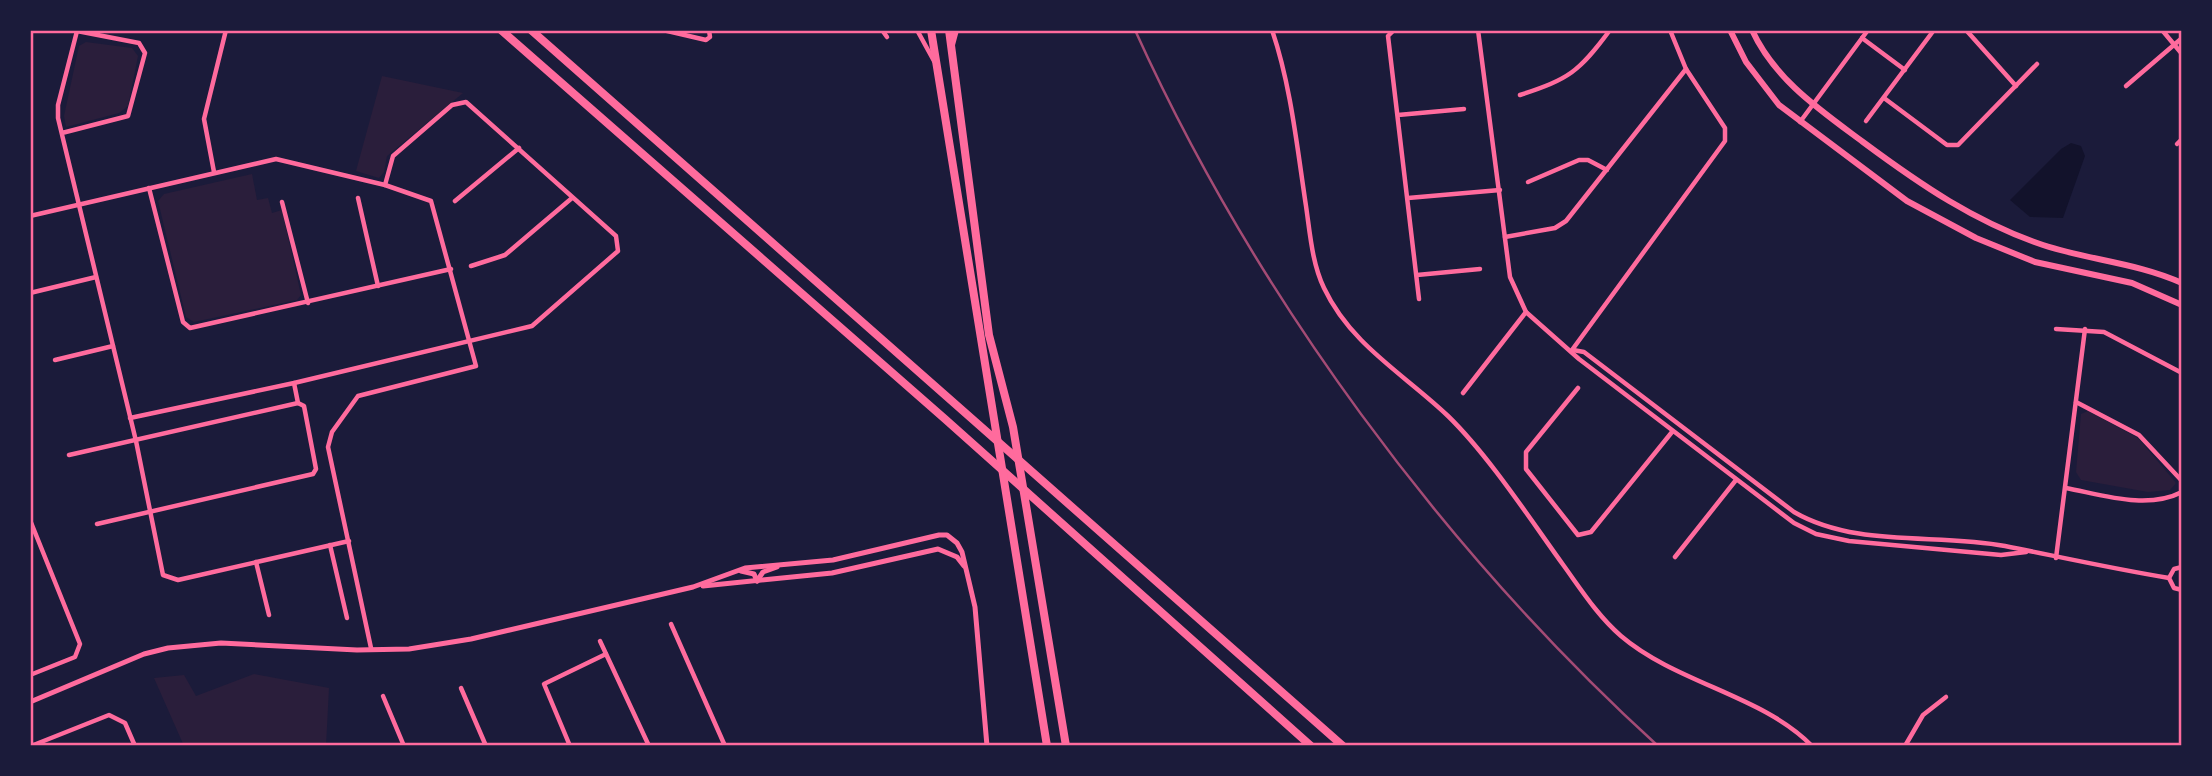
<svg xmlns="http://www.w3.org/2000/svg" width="2212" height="776" viewBox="0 0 2212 776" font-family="'Titillium Web',sans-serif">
	<rect width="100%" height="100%" fill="#1b1b3a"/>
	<g fill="#2a1e3b">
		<path d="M86,42L132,48L138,56L128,106L119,113L66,127L64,116L79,46Z"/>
		<path d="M382,76L463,93L387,156L384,172L379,178L356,171Z"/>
		<path d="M252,174L257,200L268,198L272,213L282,210L301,295L297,300L194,322L186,317L158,201L164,194Z"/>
		<path d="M2088,411L2138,438L2176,483L2170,490L2148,492L2081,480L2076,472L2081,414Z"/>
		<path d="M254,674L329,688L326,746H184L154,678L184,675L196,696Z"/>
	</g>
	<path fill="#12122b" d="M2071,143L2081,146L2085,156L2063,218L2030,217L2010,200L2061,149Z"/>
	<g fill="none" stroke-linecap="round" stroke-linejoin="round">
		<g stroke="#ff6b9d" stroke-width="4.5">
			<path d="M663,30L706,40L710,37L709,30"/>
			<path d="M882,30L887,37"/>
			<path d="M917,30L934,61"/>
			<path d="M1272,30C1291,86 1297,147 1306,206C1310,233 1312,263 1324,288C1351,345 1404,374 1448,416C1489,456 1530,519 1564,566C1582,591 1598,616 1621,636C1676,683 1764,696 1812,746"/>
			<path d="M1394,30L1388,36L1419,299"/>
			<path d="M1478,30L1510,277L1526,312L1579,359L1794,523L1816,534L1849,541L2001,555L2026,552"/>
			<path d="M1966,30L2016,86"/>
			<path d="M2162,30L2182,54"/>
			<path d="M1862,38L1905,70"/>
			<path d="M2126,86L2182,38"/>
			<path d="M1520,95C1569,79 1579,72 1610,30"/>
			<path d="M1884,98L1947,145H1958L2037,64"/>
			<path d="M1398,115L1464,109"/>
			<path d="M1866,121L1934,30"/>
			<path d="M1800,122L1868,30"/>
			<path d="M62,133L128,116L145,53L139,43L77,31L58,105V118L136,441L163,575L178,580L349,541"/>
			<path d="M2177,144L2182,139"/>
			<path d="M214,172L204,119L226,30"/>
			<path d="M1528,182L1579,160H1588L1607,170"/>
			<path d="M149,188L183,322L190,328L451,269"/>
			<path d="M358,198L378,286"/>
			<path d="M1408,198L1500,190"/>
			<path d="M455,201L519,148"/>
			<path d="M282,202L308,303"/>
			<path d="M30,216L276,159L385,185L431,201L476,366L358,396L332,432L328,447L371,648"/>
			<path d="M1505,237L1555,228L1566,221L1686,69"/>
			<path d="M471,266L505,255L572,198"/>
			<path d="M1417,275L1480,269"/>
			<path d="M30,293L96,277"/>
			<path d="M2056,329L2104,332L2182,373"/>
			<path d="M1572,350L1725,141V128L1686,69L1670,30"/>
			<path d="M1573,350L1584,352L1794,512C1856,548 1937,533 2005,546C2060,557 2114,569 2169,578"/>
			<path d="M55,360L113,346"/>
			<path d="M1578,388L1526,452V469L1578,535L1591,532L1672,432"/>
			<path d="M1463,393L1526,312"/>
			<path d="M2076,402L2139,435L2182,481"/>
			<path d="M130,418L294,383L532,326L618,251L616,236L466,102L452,105L393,156L385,185"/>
			<path d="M69,455L298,403L294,383"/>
			<path d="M2066,488C2103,495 2147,510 2182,492"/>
			<path d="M30,520L80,644L75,657L30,675"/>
			<path d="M97,524L313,474L316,469L304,406L298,403"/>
			<path d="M330,545L347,618"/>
			<path d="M1675,557L1736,480"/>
			<path d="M2056,558L2085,329"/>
			<path d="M256,562L269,615"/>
			<path d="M2182,567L2174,569L2169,578L2174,588L2182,590"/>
			<path d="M671,624L725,746"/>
			<path d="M600,641L649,746"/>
			<path d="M461,688L486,746"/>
			<path d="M383,696L404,746"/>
			<path d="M31,746L109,715L125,723L135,746"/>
			<path d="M570,746L544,684L606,654"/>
			<path d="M1905,746L1923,715L1946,697"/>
		</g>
		<g stroke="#ff6b9d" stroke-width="5">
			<path d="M741,571L754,574L757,581"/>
			<path d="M757,581L763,572L777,567"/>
			<path d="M703,586L832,573L938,549L957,557L964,566"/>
			<path d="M30,702L144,654L168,648L221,643L357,650L409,649L471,639L693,587L745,568L833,560L939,535H947L957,543L962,552L975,607L987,746"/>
		</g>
		<g stroke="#ff6b9d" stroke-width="6">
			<path d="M1730,30L1746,62L1779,105L1907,201L1976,238L2035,262L2132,283L2182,305"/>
			<path d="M1752,30C1775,80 1820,110 1863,142C1921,185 1975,222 2043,245C2089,260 2138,263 2182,283"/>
			<path d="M952,45L956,30"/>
		</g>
		<g stroke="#ff6b9d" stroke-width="8">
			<path d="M501,30L945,419L1311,746"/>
			<path d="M531,30L1343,746"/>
			<path d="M931,30L1047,746"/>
			<path d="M949,30L989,335L1013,427L1066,746"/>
		</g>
		<path stroke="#a44b75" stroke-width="2.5" d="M1135,30C1255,295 1443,550 1658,746"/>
	</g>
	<rect width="2212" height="776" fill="none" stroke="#1b1b3a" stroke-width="63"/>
	<rect x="32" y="32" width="2148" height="712" fill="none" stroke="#ff6b9d" stroke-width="2.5"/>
</svg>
